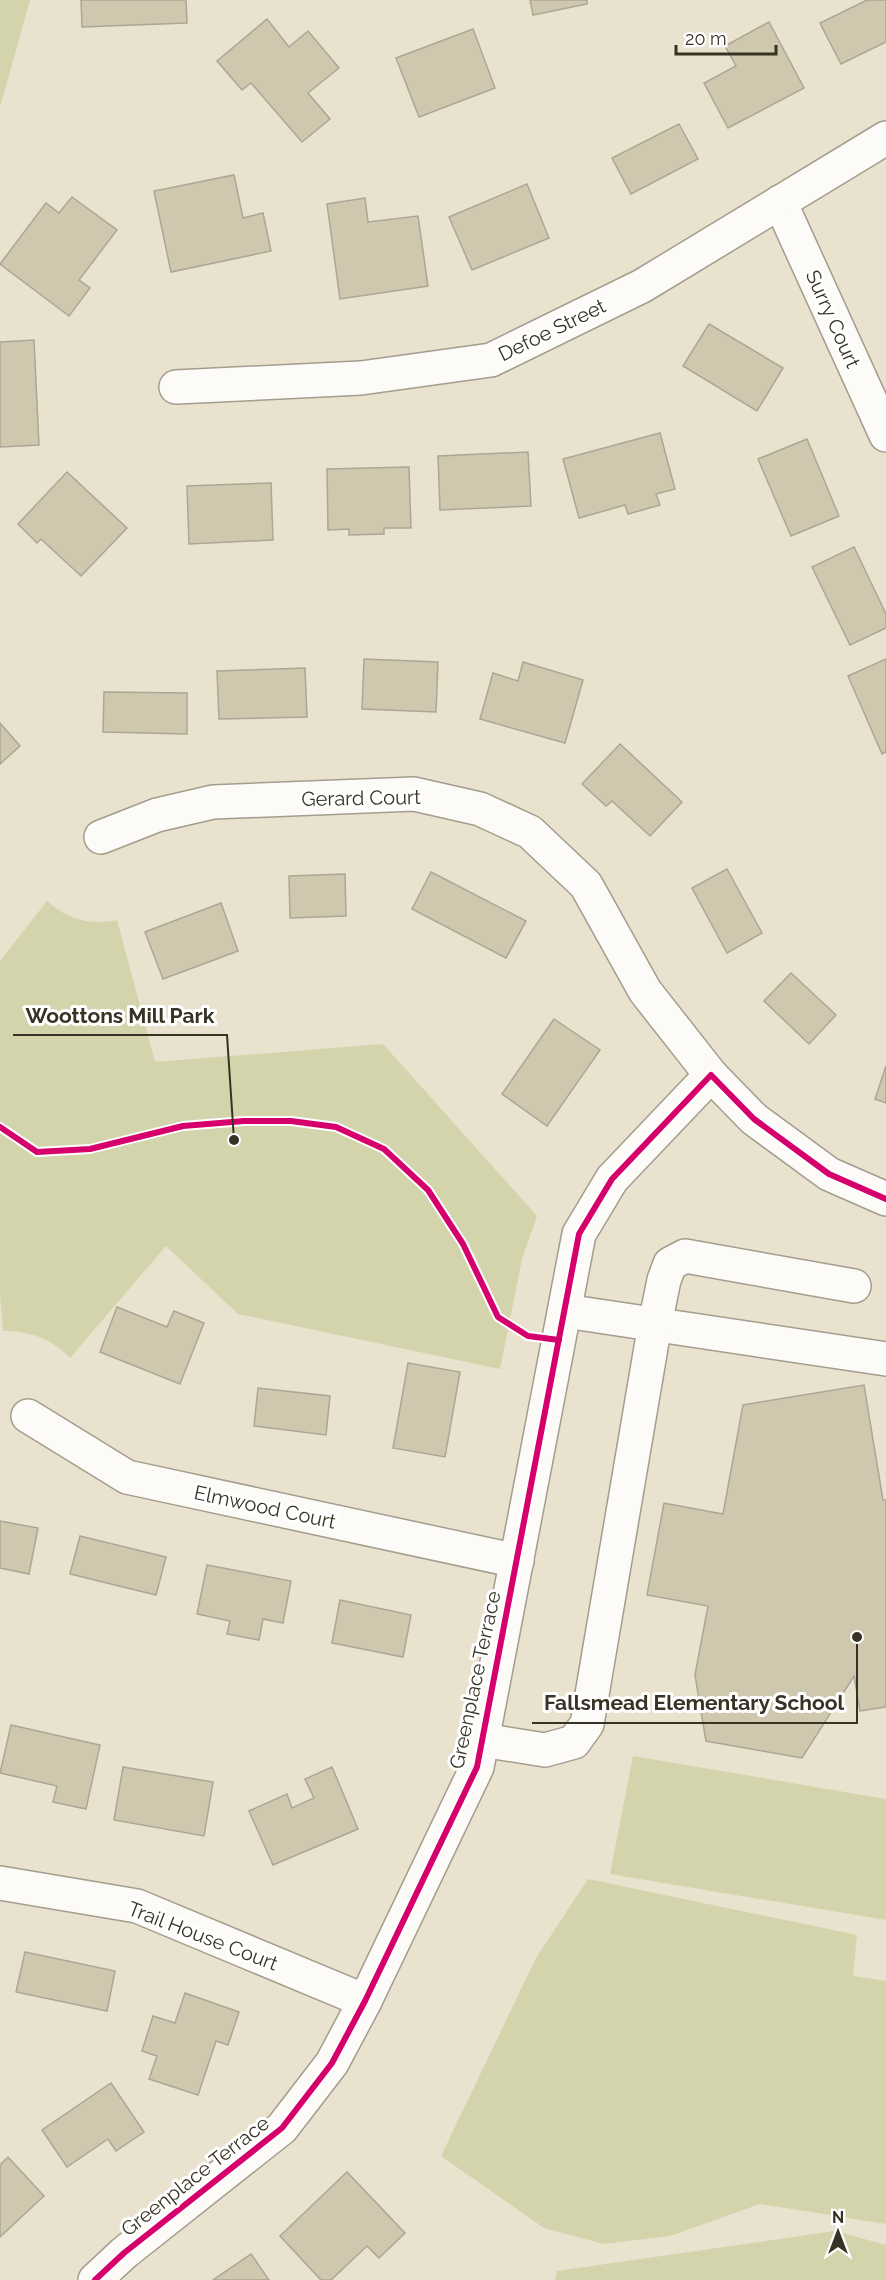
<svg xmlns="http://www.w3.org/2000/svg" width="886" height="2280" viewBox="0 0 886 2280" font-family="Raleway,sans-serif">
	<rect width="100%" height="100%" fill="#e9e2ce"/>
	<g fill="#d3d3ac">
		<path d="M0,0H30L0,107Z"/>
		<path d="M47,901C66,919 91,926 117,920L155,1062L383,1044L537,1216L522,1259L500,1369L238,1314L166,1246L70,1358C51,1338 29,1331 3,1331L0,1295V961Z"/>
		<path d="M633,1756L886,1799V1920L610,1874Z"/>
		<path d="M588,1879L857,1935L853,1976L886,1981V2224L760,2204L670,2236L604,2244L544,2228L441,2156L536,1958Z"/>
		<path d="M835,2231L886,2245V2280H555L557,2271Z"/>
	</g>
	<g fill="#d0c7af" stroke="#aba696" stroke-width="1.5">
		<path d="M81,0H186L187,23L82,27Z"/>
		<path d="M530,0H587V4L533,15Z"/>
		<path d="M867,0H886V42L841,64L820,23Z"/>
		<path d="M267,19L289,47L308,31L339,68L308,93L330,119L302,142L251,83L242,90L217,61Z"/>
		<path d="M769,22L804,88L728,128L704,83L736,66L725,46Z"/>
		<path d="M473,29L495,88L419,117L396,58Z"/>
		<path d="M679,124L698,159L631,194L612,158Z"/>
		<path d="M234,175L243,218L263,213L271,251L171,272L154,191Z"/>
		<path d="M527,184L549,238L472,270L449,217Z"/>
		<path d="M72,197L117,230L79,280L90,288L69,316L0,264L46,203L59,213Z"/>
		<path d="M365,198L368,222L418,216L428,286L340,299L327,204Z"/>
		<path d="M709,324L783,368L757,411L683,366Z"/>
		<path d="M34,340L39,445L0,447V342Z"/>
		<path d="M660,433L675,489L656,494L660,505L628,514L625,505L579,518L563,459Z"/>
		<path d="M807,439L839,516L791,536L758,459Z"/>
		<path d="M528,452L531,506L440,510L438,456Z"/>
		<path d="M409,467L411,528H384V534L349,535V529L328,530L327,469Z"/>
		<path d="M67,472L127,528L81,576L41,539L37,543L18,524Z"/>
		<path d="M271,483L273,540L189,544L187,486Z"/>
		<path d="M854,547L886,614V628L850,645L812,567Z"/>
		<path d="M364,659L438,662L436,712L362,709Z"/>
		<path d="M886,659V752L882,754L848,676Z"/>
		<path d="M523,662L583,680L565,743L480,719L493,673L518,681Z"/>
		<path d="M305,668L307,717L219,719L217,671Z"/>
		<path d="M104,692L187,693V734L103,732Z"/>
		<path d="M0,723L20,746L0,764Z"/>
		<path d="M620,744L682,802L650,836L612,801L606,806L582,784Z"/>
		<path d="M727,869L762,933L727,953L692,888Z"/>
		<path d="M431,872L526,921L506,958L412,909Z"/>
		<path d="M345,874L346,916L290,918L289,876Z"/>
		<path d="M221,903L238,951L163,979L145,932Z"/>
		<path d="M791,973L836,1015L809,1044L764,1001Z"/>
		<path d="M554,1019L600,1050L547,1126L502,1094Z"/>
		<path d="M886,1066V1103L875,1099Z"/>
		<path d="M117,1307L167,1327L174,1311L204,1323L180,1384L100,1352Z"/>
		<path d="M408,1363L460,1372L445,1457L393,1448Z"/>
		<path d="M864,1385L883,1500H886V1707L860,1711L854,1676L802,1758L706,1741L695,1675L708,1606L647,1595L664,1503L723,1514L743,1405Z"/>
		<path d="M258,1388L330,1396L326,1435L254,1426Z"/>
		<path d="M0,1521L38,1528L29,1574L0,1568Z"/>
		<path d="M80,1536L166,1557L156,1595L70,1574Z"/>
		<path d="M207,1565L291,1581L283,1623L263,1619L259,1640L227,1634L230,1621L197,1614Z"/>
		<path d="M340,1600L411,1615L403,1657L332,1643Z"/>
		<path d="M11,1725L100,1745L86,1809L53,1802L57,1786L0,1773Z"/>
		<path d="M123,1767L213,1782L204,1836L114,1820Z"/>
		<path d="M332,1767L358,1829L273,1865L249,1811L287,1794L292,1808L314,1798L305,1779Z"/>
		<path d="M25,1952L115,1971L107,2011L16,1992Z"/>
		<path d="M185,1993L239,2012L228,2045L216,2041L198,2095L149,2079L157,2056L142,2051L153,2016L175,2023Z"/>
		<path d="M111,2083L144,2132L116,2151L108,2139L67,2167L42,2130Z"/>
		<path d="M8,2157L44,2196L0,2237V2165Z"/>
		<path d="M347,2172L405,2233L379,2258L367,2246L331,2280H321L280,2236Z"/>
		<path d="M251,2254L269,2280H213Z"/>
	</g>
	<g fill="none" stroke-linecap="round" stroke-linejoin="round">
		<defs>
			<g id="minor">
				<path d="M780,202L886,435"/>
				<path d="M176,387L361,378L491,360L642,286L886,138"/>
				<path d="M101,837L157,815L213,802L414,794L480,809L530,832L586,885L645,991L711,1075L754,1119L829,1174L886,1199"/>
				<path d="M565,1311L886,1359"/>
				<path d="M28,1416L127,1477L517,1561"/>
				<path d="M482,1740L545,1750L574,1742L587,1724L655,1324L664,1280L670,1264L685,1256L854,1286"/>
				<path d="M0,1883L137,1906L365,2001"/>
				<path d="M95,2280L124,2253L282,2128L332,2063L365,2001L477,1767L579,1234L612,1179L711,1075"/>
			</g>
		</defs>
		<use href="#minor" stroke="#a39d8e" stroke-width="36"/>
		<path stroke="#dfdcd6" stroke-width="4" stroke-dasharray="6 3" stroke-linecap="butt" d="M0,1127L37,1152L90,1149L183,1126L244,1121H291L336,1127L384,1149L428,1190L463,1244L498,1317L526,1335"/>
		<use href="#minor" stroke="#fcfbf8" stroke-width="33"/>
		<defs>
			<g id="cycleway">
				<path d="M0,1127L37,1152L90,1149L183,1126L244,1121H291L336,1127L384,1149L428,1190L463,1244L498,1317L528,1336L559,1340"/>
				<path d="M95,2280L124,2253L282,2128L332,2063L365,2001L477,1767L579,1234L612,1179L711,1075L754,1119L829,1174L886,1199"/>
			</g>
		</defs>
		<use href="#cycleway" stroke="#fff" stroke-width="10"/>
		<use href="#cycleway" stroke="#d6006c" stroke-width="6"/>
	</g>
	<g text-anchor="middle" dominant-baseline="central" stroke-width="6" stroke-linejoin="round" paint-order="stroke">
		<g font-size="20" fill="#373223" stroke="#fff">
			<text transform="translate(833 319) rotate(66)">Surry Court</text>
			<text transform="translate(552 330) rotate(-26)">Defoe Street</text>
			<text transform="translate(361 798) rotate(-1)">Gerard Court</text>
			<text transform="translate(265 1507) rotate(12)">Elmwood Court</text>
			<text transform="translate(475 1680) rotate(-78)">Greenplace Terrace</text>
			<text transform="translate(203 1936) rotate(21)">Trail House Court</text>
			<text transform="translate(195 2176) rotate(-38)">Greenplace Terrace</text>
		</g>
	</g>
	<path fill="none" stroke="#373223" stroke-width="2" d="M234 1140L227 1035H13M857 1637L857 1723H532"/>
	<g fill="#373223" stroke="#fff" stroke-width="2">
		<circle cx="234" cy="1140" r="6"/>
		<circle cx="857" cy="1637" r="6"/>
	</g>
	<g font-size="21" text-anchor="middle" font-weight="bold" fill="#373223" stroke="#fff" stroke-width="6" stroke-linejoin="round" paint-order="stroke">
		<text x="120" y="1023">Woottons Mill Park</text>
		<text x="694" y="1710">Fallsmead Elementary School</text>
	</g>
	<g transform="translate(838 2232)" stroke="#ffffff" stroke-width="4.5" paint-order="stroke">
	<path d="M0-4.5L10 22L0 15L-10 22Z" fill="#373223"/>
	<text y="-9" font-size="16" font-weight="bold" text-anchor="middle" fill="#373223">N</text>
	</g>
	<path d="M676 45v9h100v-9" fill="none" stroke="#373223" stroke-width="3"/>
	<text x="685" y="45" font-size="18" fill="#373223" stroke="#ffffff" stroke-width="4.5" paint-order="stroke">20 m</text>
</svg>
